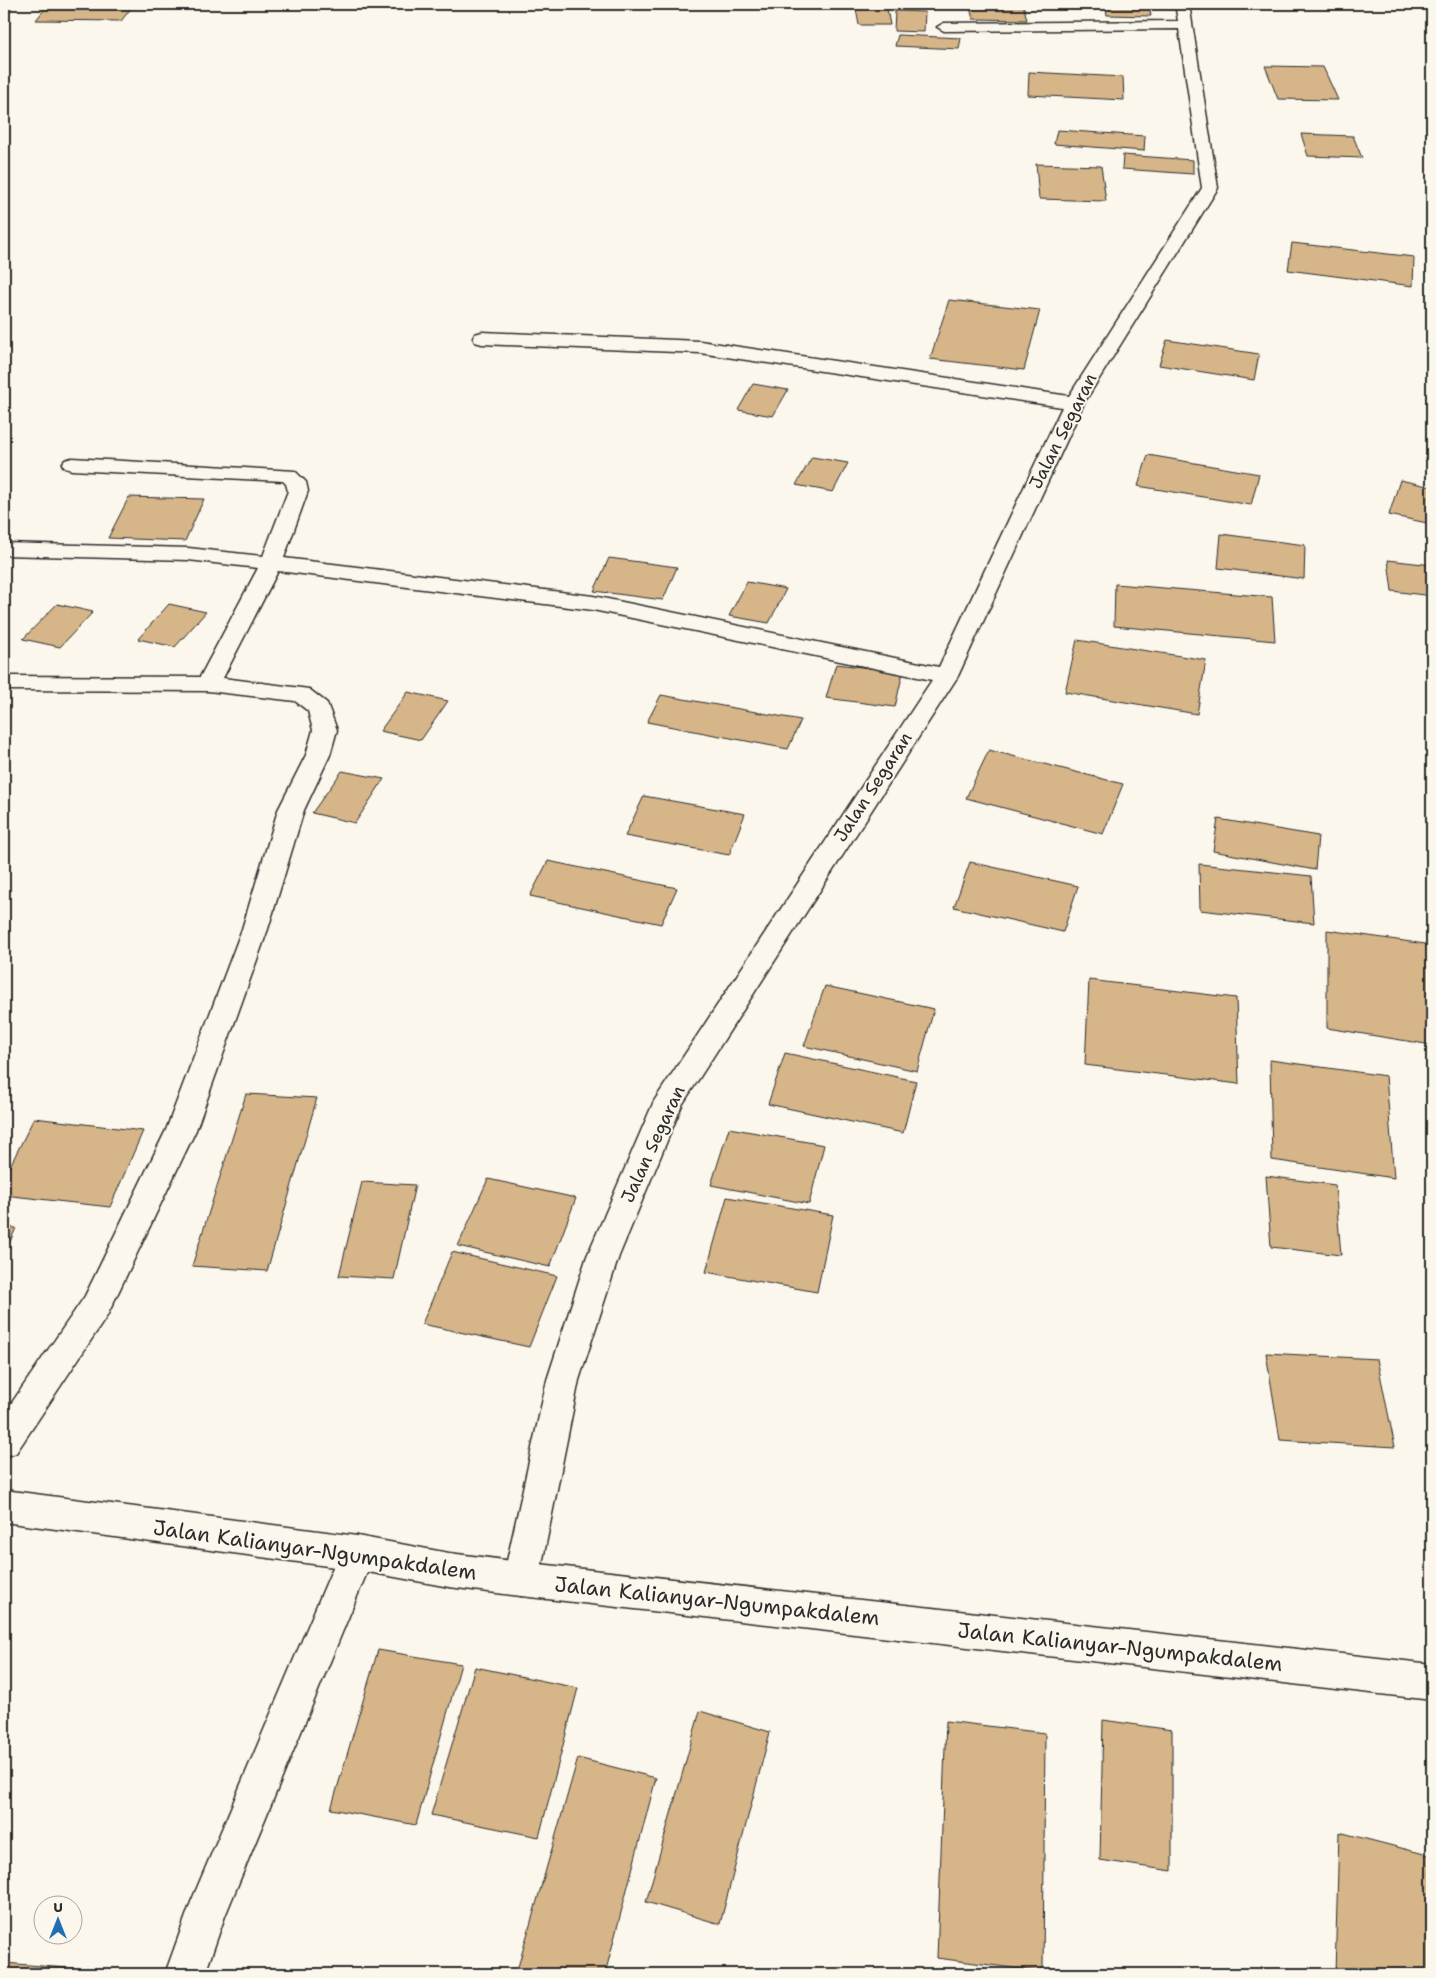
<svg xmlns="http://www.w3.org/2000/svg" width="1436" height="1978" viewBox="0 0 1436 1978" font-family="'Shantell Sans',sans-serif">
	<rect width="100%" height="100%" fill="#fbf7ec"/>
	<filter id="ink" filterUnits="userSpaceOnUse"><feTurbulence type="fractalNoise" baseFrequency=".02" numOctaves="2"/><feDisplacementMap in="SourceGraphic" scale="10" xChannelSelector="R" yChannelSelector="G"/><feConvolveMatrix kernelMatrix="1 2 1 2 8 2 1 2 1" color-interpolation-filters="sRGB"/></filter>
	<g filter="url(#ink)">
		<g fill="#d6b589" stroke="#2b2b2b">
			<path d="M49,4H123L121,6Z"/>
			<path d="M855,4H886L890,25H859Z"/>
			<path d="M969,4H1023L1027,20L973,19Z"/>
			<path d="M1105,5L1149,6L1151,16L1107,15Z"/>
			<path d="M47,6L132,7L121,21L36,20Z"/>
			<path d="M895,11L925,12L924,32L894,31Z"/>
			<path d="M898,35L961,38L959,49L895,46Z"/>
			<path d="M1265,66L1323,67L1338,100L1278,99Z"/>
			<path d="M1029,72L1123,77L1124,100L1028,95Z"/>
			<path d="M1057,130L1145,136L1144,151L1054,144Z"/>
			<path d="M1301,134L1353,136L1362,158L1308,156Z"/>
			<path d="M1123,155L1193,160V174L1122,169Z"/>
			<path d="M1036,164L1101,166L1106,201L1039,199Z"/>
			<path d="M1292,243L1414,257L1413,286L1288,270Z"/>
			<path d="M949,300L1040,310L1024,370L930,359Z"/>
			<path d="M1167,340L1259,354L1254,380L1159,365Z"/>
			<path d="M753,384L788,390L773,416L738,410Z"/>
			<path d="M1148,455L1259,474L1251,505L1138,486Z"/>
			<path d="M812,457L848,463L833,492L796,485Z"/>
			<path d="M1400,480L1432,487V524L1389,515Z"/>
			<path d="M129,497L204,499L185,541L108,538Z"/>
			<path d="M1221,534L1305,545L1304,579L1218,568Z"/>
			<path d="M609,558L677,567L663,600L594,591Z"/>
			<path d="M1388,560L1432,565V596L1392,591Z"/>
			<path d="M747,582L786,589L769,623L729,616Z"/>
			<path d="M1115,584L1272,597L1275,641L1114,626Z"/>
			<path d="M57,604L93,612L60,647L23,639Z"/>
			<path d="M169,604L206,612L175,647L138,639Z"/>
			<path d="M1077,640L1206,660L1197,714L1065,692Z"/>
			<path d="M836,664L903,672L895,707L826,698Z"/>
			<path d="M408,692L448,701L421,740L380,731Z"/>
			<path d="M661,695L801,720L788,749L647,722Z"/>
			<path d="M989,750L1123,784L1103,834L966,798Z"/>
			<path d="M342,771L384,779L355,823L312,813Z"/>
			<path d="M644,796L745,814L729,855L625,836Z"/>
			<path d="M1218,819L1318,836L1315,870L1213,851Z"/>
			<path d="M548,861L677,888L661,924L530,896Z"/>
			<path d="M970,862L1078,886L1063,932L954,907Z"/>
			<path d="M1199,864L1311,876L1314,923L1200,910Z"/>
			<path d="M1327,930L1432,945V1045L1327,1028Z"/>
			<path d="M1089,980L1236,998L1239,1084L1085,1065Z"/>
			<path d="M825,986L934,1009L917,1071L804,1046Z"/>
			<path d="M785,1053L916,1081L903,1133L768,1104Z"/>
			<path d="M1270,1060L1386,1076L1394,1178L1272,1160Z"/>
			<path d="M246,1094L317,1098L267,1271L192,1266Z"/>
			<path d="M34,1118L143,1131L110,1207L4,1195V1178Z"/>
			<path d="M729,1128L824,1145L809,1204L711,1185Z"/>
			<path d="M1266,1176L1335,1185L1341,1255L1271,1247Z"/>
			<path d="M488,1179L576,1198L550,1267L458,1246Z"/>
			<path d="M362,1182L415,1185L394,1279L339,1276Z"/>
			<path d="M727,1197L833,1215L817,1292L706,1272Z"/>
			<path d="M4,1227L16,1228L4,1255Z"/>
			<path d="M452,1252L557,1276L529,1347L422,1324Z"/>
			<path d="M1266,1353L1377,1359L1395,1447L1280,1440Z"/>
			<path d="M378,1650L461,1664L416,1825L331,1809Z"/>
			<path d="M475,1667L578,1688L539,1837L431,1815Z"/>
			<path d="M700,1711L770,1732L720,1924L646,1902Z"/>
			<path d="M1103,1720L1172,1730V1871L1100,1860Z"/>
			<path d="M946,1721L1045,1733L1043,1972L937,1958Z"/>
			<path d="M578,1758L656,1778L605,1974H516Z"/>
			<path d="M1339,1832L1432,1856V1974H1335Z"/>
			<path d="M4,1963L92,1970L91,1974H4Z"/>
		</g>
		<g fill="none" stroke-linecap="round" stroke-linejoin="round">
			<defs>
				<g id="minor">
					<path d="M4,4H13L9,9L4,10Z"/>
					<path d="M1175,4H1189L1218,188L1084,403L958,676L682,1105L619,1256L579,1380L539,1579L534,1591L521,1596L508,1591L503,1579L547,1380L587,1256L654,1101L932,680L593,610L278,571L223,678L309,689L327,703L337,730L330,755L304,810L268,929L196,1130L107,1316L16,1453L4,1457V1414L85,1296L166,1130L242,929L278,810L306,755L313,730L308,711L295,701L208,691L4,690V676L200,677L258,568L188,560L4,555V543L188,548L263,556L288,491L286,484L283,481L72,470L65,468L62,464L65,460L72,458L295,471L306,482L308,491L284,558L593,596L939,667L1062,407L700,353L482,344L475,342L473,338L475,334L482,332L700,341L1069,396L1202,188L1179,29L944,31L937,27L944,23L1178,21Z"/>
					<path d="M357,1536L369,1541L375,1553L225,1916L205,1974H165L191,1902L339,1553L345,1541Z"/>
				</g>
				<path id="tertiary" d="M4,1490L357,1536L449,1553L521,1562L1432,1664V1700L521,1596L449,1587L357,1570L4,1522Z"/>
			</defs>
			<use href="#minor" stroke="#2b2b2b" stroke-width="3"/>
			<use href="#tertiary" stroke="#2b2b2b" stroke-width="3"/>
			<use href="#minor" fill="#fbf7ec" fill-rule="evenodd"/>
			<use href="#tertiary" fill="#fbf7ec" fill-rule="evenodd"/>
		</g>
	</g>
	<g text-anchor="middle" dominant-baseline="central" stroke-width="4" stroke-linejoin="round" paint-order="stroke">
		<g font-size="18" fill="#2b2b2b" stroke="#fbf7ec">
			<text transform="translate(1063 431) rotate(-63)">Jalan Segaran</text>
			<text transform="translate(873 787) rotate(-57)">Jalan Segaran</text>
			<text transform="translate(653 1144) rotate(-65)">Jalan Segaran</text>
		</g>
		<g font-size="21" fill="#2b2b2b" stroke="#fbf7ec">
			<text transform="translate(315 1550) rotate(8)">Jalan Kalianyar-Ngumpakdalem</text>
			<text transform="translate(717 1601) rotate(6)">Jalan Kalianyar-Ngumpakdalem</text>
			<text transform="translate(1120 1647) rotate(6)">Jalan Kalianyar-Ngumpakdalem</text>
		</g>
	</g>
	<rect width="1436" height="1978" fill="none" stroke="#fbf7ec" stroke-width="20"/>
	<rect x="10" y="10" width="1416" height="1958" fill="none" stroke="#2b2b2b" stroke-width="2" filter="url(#ink)"/>
	<g transform="translate(58 1920)"><circle r="24" fill="#fbf7ec" stroke="#a8a59f"/>
	<path d="M0-4L9 19L0 12L-9 19Z" fill="#1f6fb2"/>
	<text y="-8" font-size="14" font-weight="bold" text-anchor="middle" fill="#2b2b2b">U</text>
	</g>
</svg>
